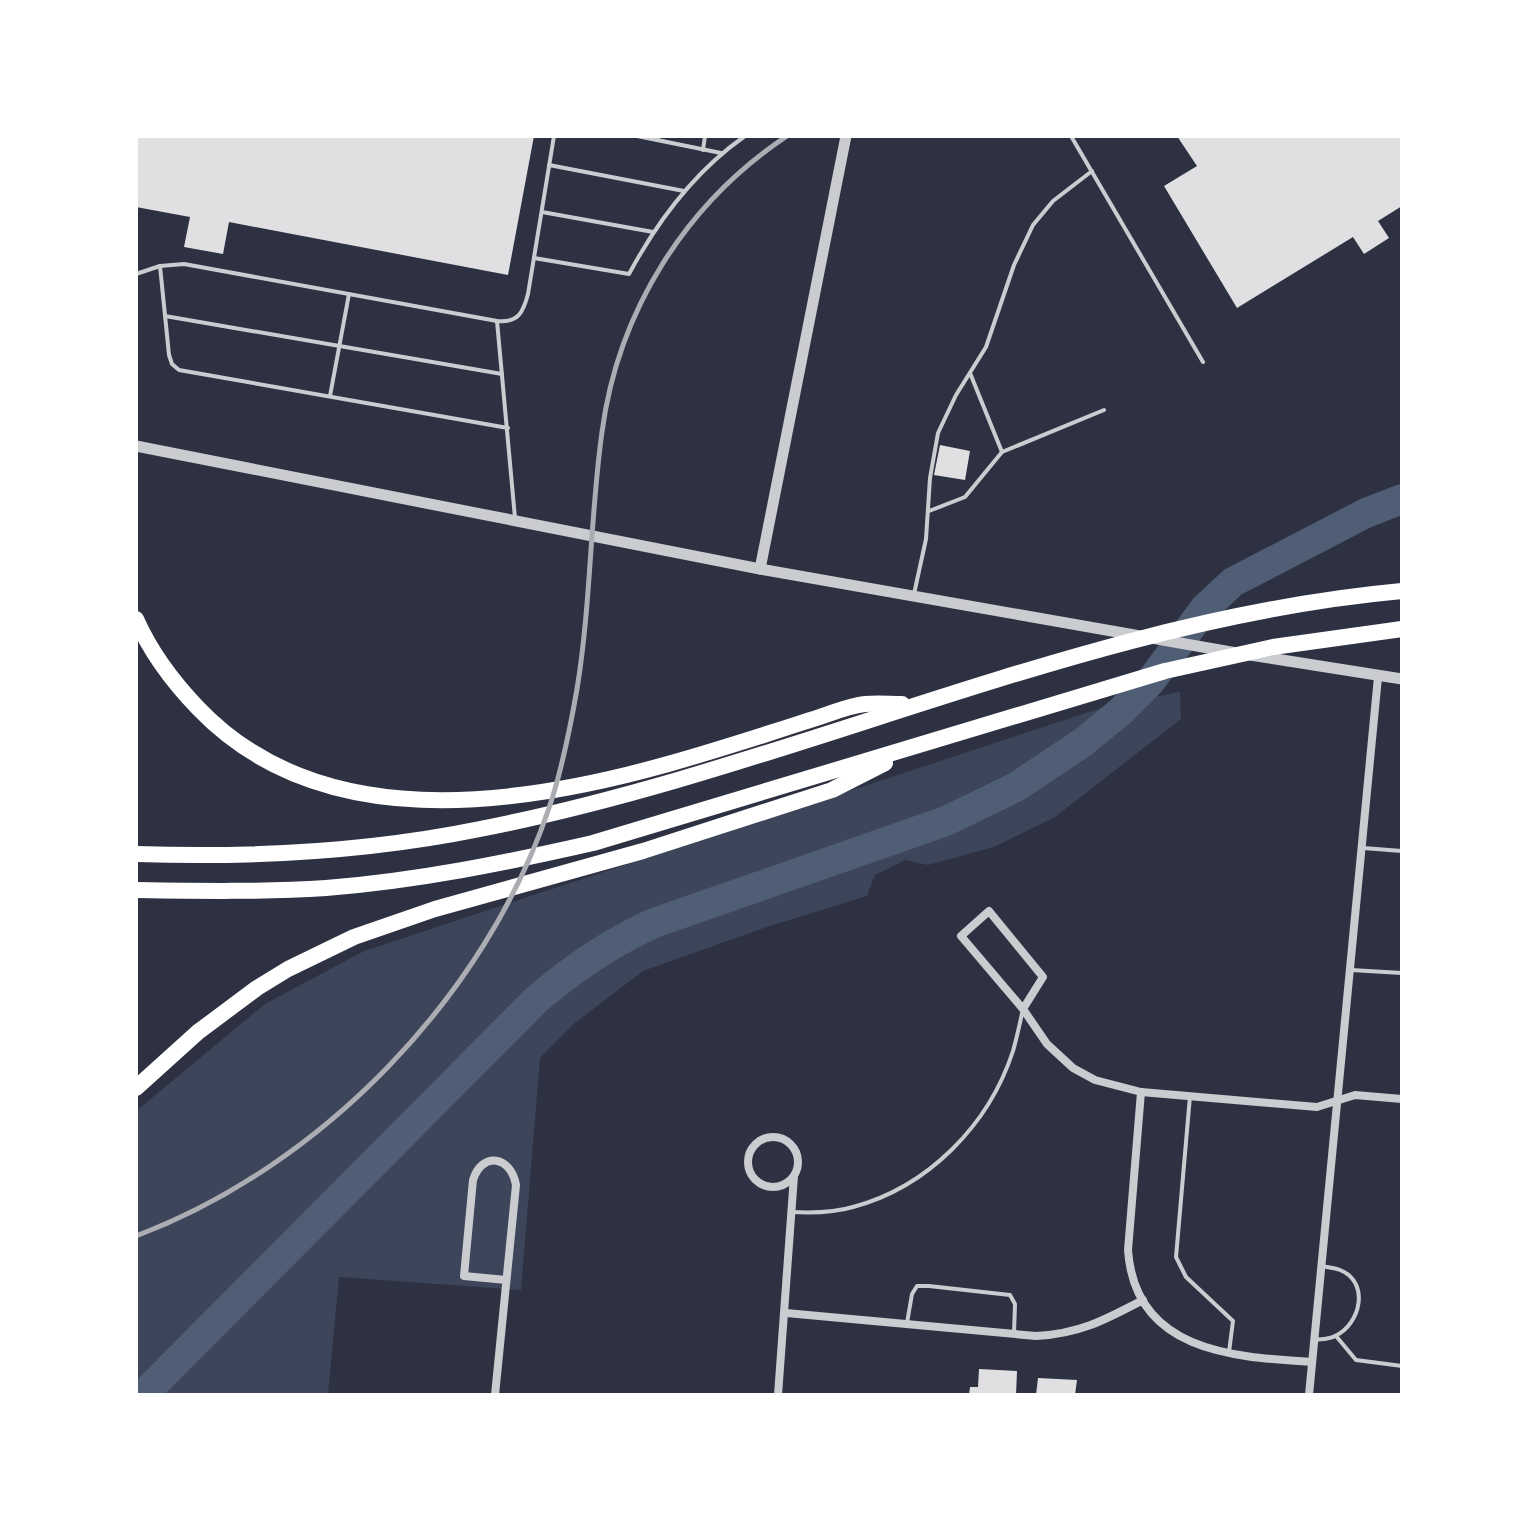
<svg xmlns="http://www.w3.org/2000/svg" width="1538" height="1531" viewBox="0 0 1538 1531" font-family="'Varela Round',sans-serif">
	<rect width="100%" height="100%" fill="#2d3142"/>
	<path fill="#3c4559" d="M1180,692L1181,719L1055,817L994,847L928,865L905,860L875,875L867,896L767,927L643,971L575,1023L540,1058L521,1290L339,1277L328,1395H136V1111L265,1004L364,951L1107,706Z"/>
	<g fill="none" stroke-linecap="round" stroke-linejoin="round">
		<path stroke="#4f5d75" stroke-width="30" d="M143,1395L536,1000C573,968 610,943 654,923L946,821L1016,787L1082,743L1120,712L1150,682L1205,608L1233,582L1366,513L1402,499"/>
	</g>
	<g fill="#e0e0e3">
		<path d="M136,136H534L508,275L229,222L223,254L184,247L190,217L136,207Z"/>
		<path d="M1177,136H1402V206L1378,221L1389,238L1364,254L1353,237L1237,308L1164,186L1197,166Z"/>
		<path d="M940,445L970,451L965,480L934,475Z"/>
		<path d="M979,1369L1017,1371L1016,1395H969L970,1387H978Z"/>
		<path d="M1038,1378L1077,1380L1075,1395H1036Z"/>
	</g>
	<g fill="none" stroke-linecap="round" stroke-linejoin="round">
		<g stroke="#caccd0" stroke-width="4">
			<path d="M637,136L657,140L658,136"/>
			<path d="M1071,136L1203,362"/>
			<path d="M657,140L721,153"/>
			<path d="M703,150L705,136"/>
			<path d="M549,165L684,191"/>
			<path d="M542,212L653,232"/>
			<path d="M534,258L629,274C658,220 695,171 745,136"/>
			<path d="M160,266L169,355L172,364L179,370L508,428"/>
			<path d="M136,274L160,266L184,264L497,321C518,323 523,313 528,294L554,136"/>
			<path d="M165,316L502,374"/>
			<path d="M497,321L515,518"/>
			<path d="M970,373L1002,452"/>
			<path d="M330,396L349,294"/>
			<path d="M929,511L965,497L1002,452L1104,410"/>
			<path d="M914,594L926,539L930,478L938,433L956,395L986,347L1014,265L1033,225L1053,201L1092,171"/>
			<path d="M1363,848L1402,851"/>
			<path d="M1351,970L1402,973"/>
			<path d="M1190,1096L1176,1257L1186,1277L1233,1321L1229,1352"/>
			<path d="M792,1212C812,1213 833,1213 853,1207C928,1187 989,1125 1013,1051C1017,1037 1020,1023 1023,1009"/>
			<path d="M907,1323L912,1294L917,1286H929L1010,1295L1015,1304L1014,1333"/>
			<path d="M1336,1336L1356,1360L1402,1366"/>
			<path d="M1316,1340C1322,1339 1330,1339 1335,1336C1361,1324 1370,1282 1340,1270C1335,1268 1327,1267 1321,1266"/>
		</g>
		<g stroke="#caccd0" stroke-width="8">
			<path d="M1023,1009L1043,977L989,911L961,936L1023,1009L1047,1044L1073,1068L1095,1080L1141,1092L1317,1107L1355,1095L1402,1099"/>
			<path d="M1141,1092L1128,1250C1135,1352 1233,1357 1312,1362"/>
			<circle cx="773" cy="1162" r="25"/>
			<path d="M786,1313L1036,1336C1079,1334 1105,1320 1143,1300"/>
			<path d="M495,1395L516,1185C511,1156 482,1151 473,1180L464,1276L506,1280"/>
			<path d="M778,1395L794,1176"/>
			<path d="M1309,1395L1378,677"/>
		</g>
		<g stroke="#caccd0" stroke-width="11">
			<path d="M136,446L760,569L1231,652L1402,679"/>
			<path d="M760,569L846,136"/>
		</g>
		<g stroke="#fff" stroke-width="16">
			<path d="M136,619C151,653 172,681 198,708C319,835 515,807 668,764C714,751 761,736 807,721C825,716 846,706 865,704C877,703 890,704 902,704"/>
			<path d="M136,854C252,858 367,852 480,829C792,768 1083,620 1402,591"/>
			<path d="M136,890C200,891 263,892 326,888C416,881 505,863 593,843L1165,671L1273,647L1402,629"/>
			<path d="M136,1088L198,1032L257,988L288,969L354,937L435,909L643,851L832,790L885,763"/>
		</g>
		<path stroke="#abadb3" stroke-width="5" d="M136,1236C322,1166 486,996 549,808C562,770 570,729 577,689C591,604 590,517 602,432C618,311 686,203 787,136"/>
	</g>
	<rect width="1538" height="1531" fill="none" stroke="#ffffff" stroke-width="276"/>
</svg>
